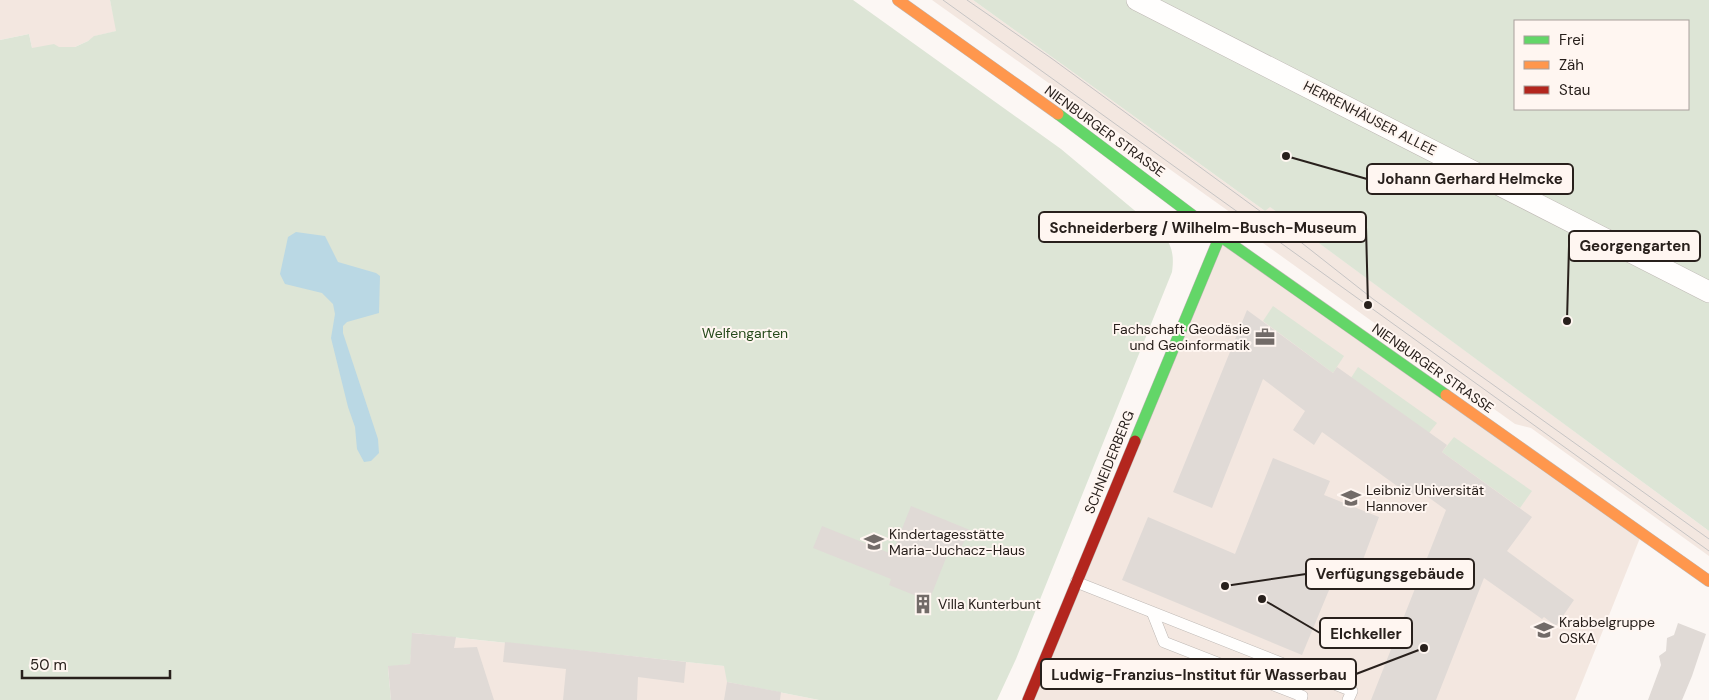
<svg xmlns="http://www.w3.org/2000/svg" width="1709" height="700" viewBox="0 0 1709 700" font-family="'DM Sans',sans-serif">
	<rect width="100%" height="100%" fill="#fcf7f4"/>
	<g fill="#f3e7e0">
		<path d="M0,0H110L117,31L95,36L88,41L75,47L32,48L29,34L0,40Z"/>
		<path d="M932,0H973L1265,211L1269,206L1709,531V556L1531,428L1515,424L1245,230L1248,225Z"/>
		<path d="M1220,236L1642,533L1575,700H1028Z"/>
		<path d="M412,633L725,666L728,682L819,700H391L388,666L410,664Z"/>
	</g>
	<g fill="#dde5d6" fill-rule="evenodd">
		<path d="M110,0H853L1061,149L1164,235C1173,248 1174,257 1172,272L1016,659L997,700H819L727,682L724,666L413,633L410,664L388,667L391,700H0V40L29,34L32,48L54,44L59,47H75L88,41L94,36L116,31Z"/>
		<path d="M973,0H1709V531L1270,207L1265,211ZM1515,21H1688V109H1515Z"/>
		<path d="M1273,306L1344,356L1333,373L1263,321Z"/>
		<path d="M1358,367L1437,423L1429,433L1351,378Z"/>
		<path d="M1454,437L1532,491L1520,508L1442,452Z"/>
	</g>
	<path fill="#bad8e4" d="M296,232L325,236L338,262L376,273L380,276L379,313L347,322L343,326V333L378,439L379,453L371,461L364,462L357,449L355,427L348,407L331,338L335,314L333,304L322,293L285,284L280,274L288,237Z"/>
	<g fill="#e0dad6">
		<path d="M1247,310L1333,373L1337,367L1447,445L1442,452L1532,517L1507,551L1574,600L1556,626L1544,617L1542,619L1484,578L1436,700H1371L1446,510L1417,489L1411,496L1322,432L1314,445L1293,430L1305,411L1263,379L1212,508L1173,492Z"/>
		<path d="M1273,458L1330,481L1324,495L1379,517L1358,573L1339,566L1302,655L1122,580L1148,517L1235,554Z"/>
		<path d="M911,506L970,530L957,556L948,553L929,601L889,585L891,579L813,548L822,526L892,554Z"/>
		<path d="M1678,623L1706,634L1692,676L1682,700H1648L1661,665L1659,656L1666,651L1667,638L1674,635Z"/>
		<path d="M412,633L456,637L454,648L477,647L494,700H391L388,666L410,664Z"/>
		<path d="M505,642L686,662L684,683L638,677L637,700H563L566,669L503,662Z"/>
		<path d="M727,682L781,692L780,700H724Z"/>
	</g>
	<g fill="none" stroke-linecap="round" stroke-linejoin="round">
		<defs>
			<g id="lane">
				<path d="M1076,582L1352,691L1348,700"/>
				<path d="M1153,614L1164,642L1302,696L1301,700"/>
			</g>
			<path id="street" d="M1137,0L1709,292"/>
			<g id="fast">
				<path d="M1058,114L1220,236L1446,395"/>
				<path d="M1135,441L1220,236"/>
			</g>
			<g id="slow">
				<path d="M898,0L1058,114"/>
				<path d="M1446,395L1709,581"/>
			</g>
			<path id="jam" d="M1028,700L1135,441"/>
		</defs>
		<use href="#lane" stroke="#beb8b4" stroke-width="12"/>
		<use href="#street" stroke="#beb8b4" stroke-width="22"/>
		<use href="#fast" stroke="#beb8b4" stroke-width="12"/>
		<use href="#slow" stroke="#beb8b4" stroke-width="12"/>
		<use href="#jam" stroke="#beb8b4" stroke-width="12"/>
		<use href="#lane" stroke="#fffefd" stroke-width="11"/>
		<use href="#street" stroke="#fffefd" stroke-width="21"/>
		<use href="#fast" stroke="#63d668" stroke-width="11"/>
		<use href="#slow" stroke="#ff974d" stroke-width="11"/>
		<use href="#jam" stroke="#b3261e" stroke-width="11"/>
		<g stroke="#c6c4c4" stroke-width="1">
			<path d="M943,0L1709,551"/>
			<path d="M967,0L1051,58L1279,225L1373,299L1709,539"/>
		</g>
	</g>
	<defs>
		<symbol id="office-bare" viewBox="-9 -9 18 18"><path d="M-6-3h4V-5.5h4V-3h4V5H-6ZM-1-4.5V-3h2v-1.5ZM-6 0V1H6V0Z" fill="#726b68" stroke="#fff6f1" stroke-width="2.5" paint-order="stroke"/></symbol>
		<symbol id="university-bare" viewBox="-9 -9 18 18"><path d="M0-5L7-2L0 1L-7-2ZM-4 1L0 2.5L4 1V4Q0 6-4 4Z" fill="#726b68" stroke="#fff6f1" stroke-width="2.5" paint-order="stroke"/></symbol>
		<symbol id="school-bare" viewBox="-9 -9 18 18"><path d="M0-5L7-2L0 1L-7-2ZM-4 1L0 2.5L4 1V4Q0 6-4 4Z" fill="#726b68" stroke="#fff6f1" stroke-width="2.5" paint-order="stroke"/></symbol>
		<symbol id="building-bare" viewBox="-9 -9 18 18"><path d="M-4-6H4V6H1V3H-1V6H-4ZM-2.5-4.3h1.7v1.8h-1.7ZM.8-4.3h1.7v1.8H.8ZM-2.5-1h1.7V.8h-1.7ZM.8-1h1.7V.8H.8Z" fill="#726b68" stroke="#fff6f1" stroke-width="2.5" paint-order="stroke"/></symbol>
	</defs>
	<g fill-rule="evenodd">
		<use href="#office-bare" x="1251" y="323" width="28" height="28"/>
		<use href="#university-bare" x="1337" y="484" width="28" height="28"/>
		<use href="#school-bare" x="860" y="528" width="28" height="28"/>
		<use href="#building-bare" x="909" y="590" width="28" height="28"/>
		<use href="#school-bare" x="1530" y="616" width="28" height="28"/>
	</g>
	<g text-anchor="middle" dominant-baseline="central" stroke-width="4" stroke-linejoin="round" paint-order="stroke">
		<g font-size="14" fill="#28201c" stroke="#fff6f1">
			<text transform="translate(1370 118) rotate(27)">HERRENHÄUSER ALLEE</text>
			<text transform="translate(1105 131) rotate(36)">NIENBURGER STRASSE</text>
			<text transform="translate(1433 368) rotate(35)">NIENBURGER STRASSE</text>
			<text transform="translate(1109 462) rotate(-68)">SCHNEIDERBERG</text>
		</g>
		<g font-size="14" fill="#28201c" stroke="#fff6f1" text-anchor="start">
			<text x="1250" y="329" text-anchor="end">Fachschaft Geodäsie<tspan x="1250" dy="16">und Geoinformatik</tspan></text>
			<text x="1366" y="490">Leibniz Universität<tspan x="1366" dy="16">Hannover</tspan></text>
			<text x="889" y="534">Kindertagesstätte<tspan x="889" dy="16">Maria-Juchacz-Haus</tspan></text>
			<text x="938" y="604">Villa Kunterbunt</text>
			<text x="1559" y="622">Krabbelgruppe<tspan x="1559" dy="16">OSKA</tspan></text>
		</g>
		<g font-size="14" fill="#274a1b" stroke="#fff6f1">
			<text x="745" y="333">Welfengarten</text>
		</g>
	</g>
	<path fill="none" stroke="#28201c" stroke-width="2" d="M1286 156L1367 179M1368 305L1366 227M1567 321L1569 246M1225 586L1306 574M1262 599L1320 633M1424 648L1356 674"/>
	<g fill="#28201c" stroke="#fff6f1" stroke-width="2">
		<circle cx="1286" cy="156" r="5"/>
		<circle cx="1368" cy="305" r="5"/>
		<circle cx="1567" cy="321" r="5"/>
		<circle cx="1225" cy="586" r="5"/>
		<circle cx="1262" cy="599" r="5"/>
		<circle cx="1424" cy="648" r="5"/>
	</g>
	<g fill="#fff6f1" stroke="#28201c" stroke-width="2">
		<rect x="1367" y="164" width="206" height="30" rx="5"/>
		<rect x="1039" y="212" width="327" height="30" rx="5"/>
		<rect x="1569" y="231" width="131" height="30" rx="5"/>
		<rect x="1306" y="559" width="168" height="30" rx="5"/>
		<rect x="1320" y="618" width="92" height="30" rx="5"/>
		<rect x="1041" y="659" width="315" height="30" rx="5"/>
	</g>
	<g font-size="15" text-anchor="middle" font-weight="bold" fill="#28201c">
		<text x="1470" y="184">Johann Gerhard Helmcke</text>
		<text x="1203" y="233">Schneiderberg / Wilhelm-Busch-Museum</text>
		<text x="1635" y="251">Georgengarten</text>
		<text x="1390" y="579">Verfügungsgebäude</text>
		<text x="1366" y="639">Elchkeller</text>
		<text x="1199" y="680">Ludwig-Franzius-Institut für Wasserbau</text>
	</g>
	<rect x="1514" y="20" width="175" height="90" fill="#fff6f1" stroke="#a9a09c"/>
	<rect x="1524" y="36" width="25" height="8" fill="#63d668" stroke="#a9a09c"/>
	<text x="1559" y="45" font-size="15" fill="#28201c">Frei</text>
	<rect x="1524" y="61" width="25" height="8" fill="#ff974d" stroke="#a9a09c"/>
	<text x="1559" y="70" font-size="15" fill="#28201c">Zäh</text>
	<rect x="1524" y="86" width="25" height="8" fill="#b3261e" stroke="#a9a09c"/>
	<text x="1559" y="95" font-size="15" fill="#28201c">Stau</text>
	<path d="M22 670v8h148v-8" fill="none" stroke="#28201c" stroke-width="2.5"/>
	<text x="30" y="670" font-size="15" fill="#28201c" stroke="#fff6f1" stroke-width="4" paint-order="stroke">50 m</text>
</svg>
